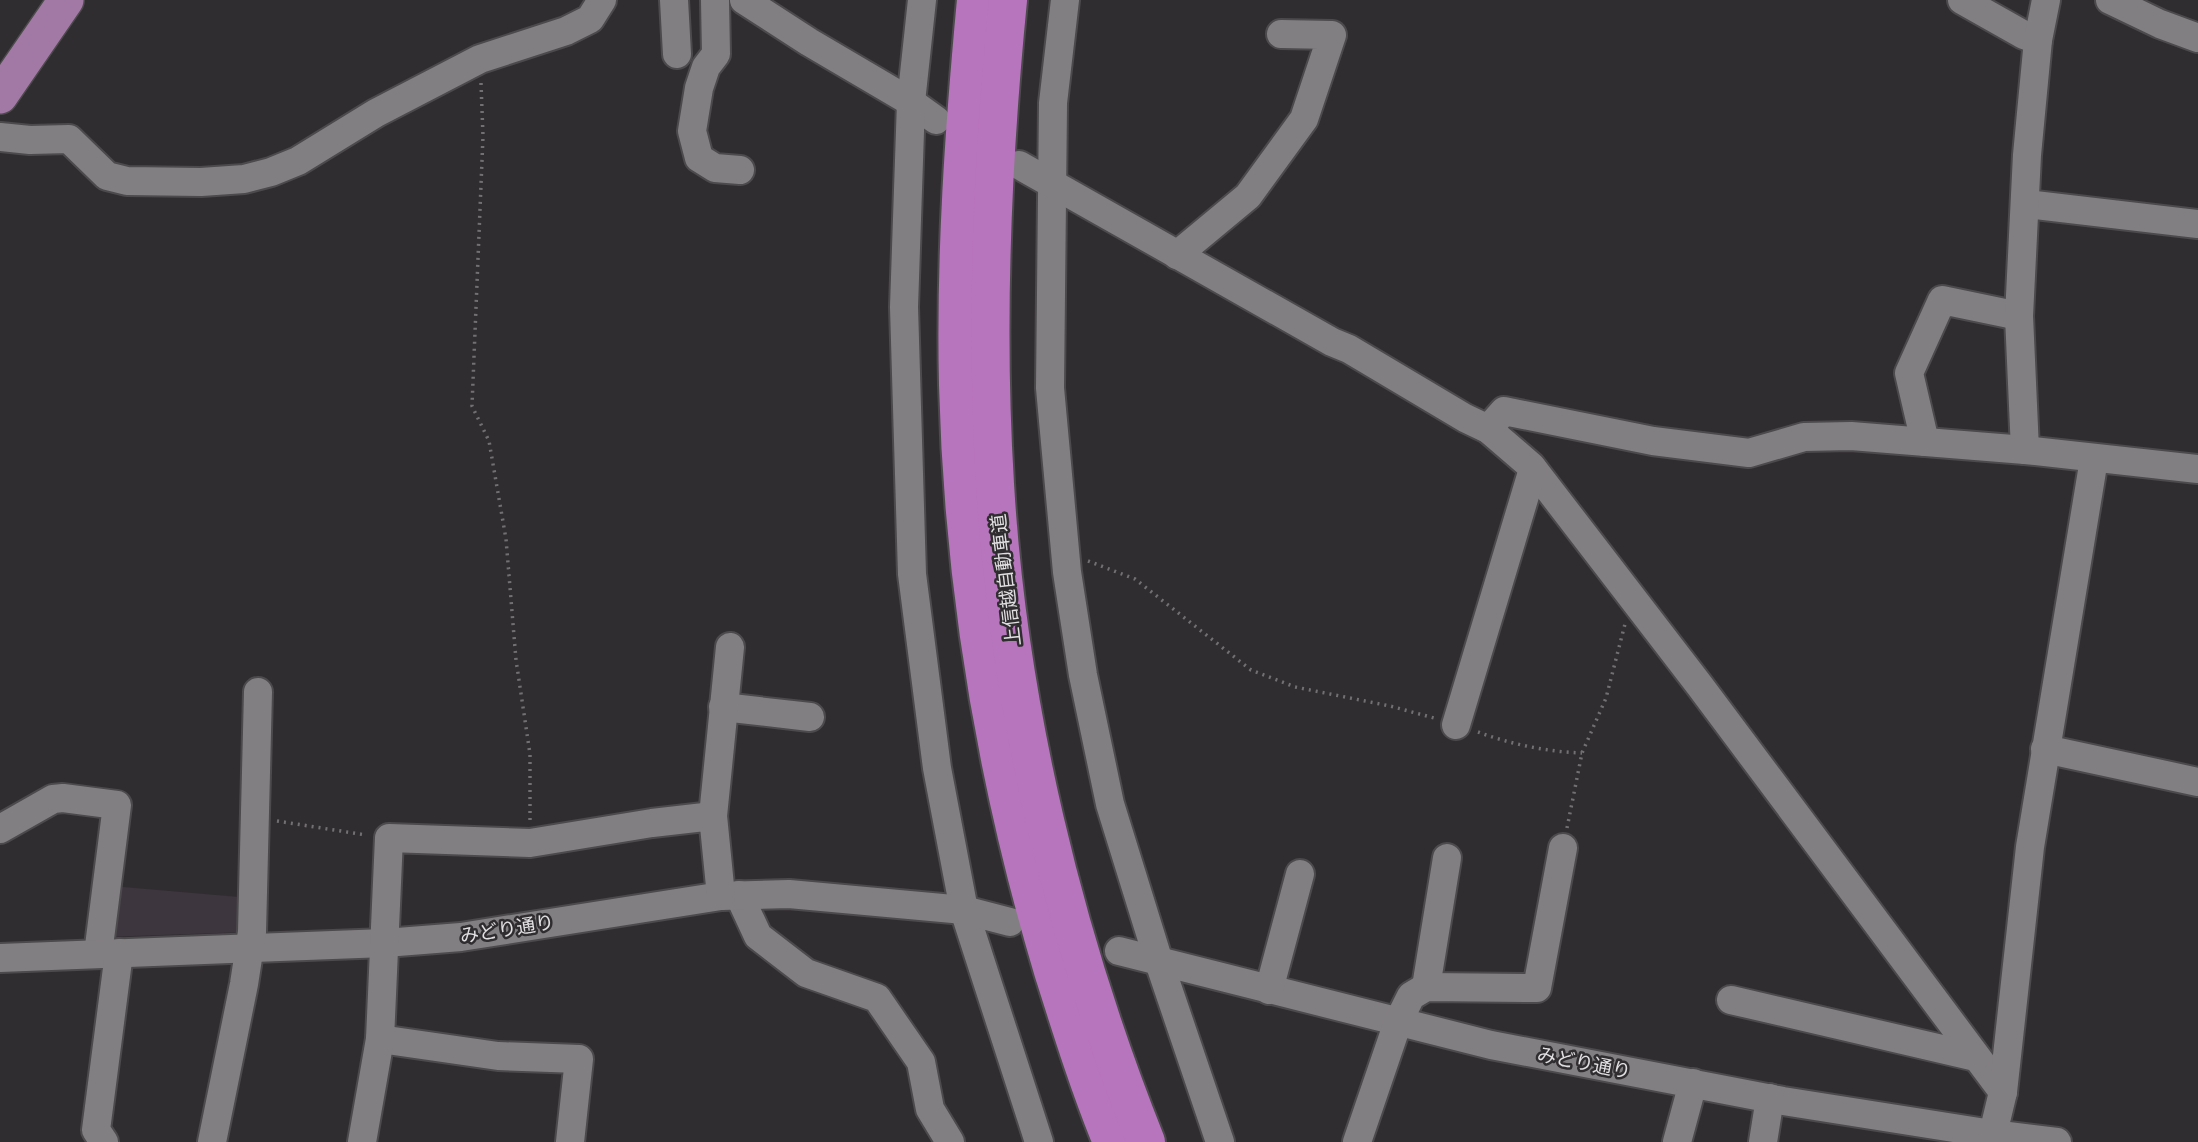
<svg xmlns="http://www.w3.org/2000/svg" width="2198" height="1142" viewBox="0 0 2198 1142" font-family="'DM Sans','Noto Sans JP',sans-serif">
	<rect width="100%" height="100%" fill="#302d30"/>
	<path fill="#3d363e" d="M111,886L250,898L247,932L104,937Z"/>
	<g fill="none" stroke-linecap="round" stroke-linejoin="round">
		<defs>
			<g id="minor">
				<path d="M674,0L677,54"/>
				<path d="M715,0L716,54L706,67L699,88L692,131L699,158L715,168L740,170"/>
				<path d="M744,0L809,42L911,102L936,120"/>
				<path d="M922,0L911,102L904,307L912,574L937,768L964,910L1039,1142"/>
				<path d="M1065,0L1053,103L1050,388L1067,572L1083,675L1110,804L1159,962L1220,1142"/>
				<path d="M1962,0L2024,35L2038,40"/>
				<path d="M2110,0L2160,24L2198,38"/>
				<path d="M0,137L30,140L69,139L107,176L127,181L201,182L244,179L271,172L298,161L376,113L480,59L566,31L590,19L602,0"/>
				<path d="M1019,165L1332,342L1349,349L1465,418L1488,429L1531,466L1700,686L2003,1092"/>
				<path d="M2026,204L2198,224"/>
				<path d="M1177,255L1248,196L1304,119L1332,35L1281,34"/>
				<path d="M1488,429L1504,411L1653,441L1749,453L1804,437L1851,436L2025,450L2198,469"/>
				<path d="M1925,442L1909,373L1942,300L2019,316"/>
				<path d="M2025,450L2019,316L2027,155L2038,40L2046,0"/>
				<path d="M723,707L810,717"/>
				<path d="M1456,725L1533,469"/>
				<path d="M2045,749L2198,782"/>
				<path d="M713,816L730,647"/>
				<path d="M0,829L53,799L63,798L117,805L98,954"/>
				<path d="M739,895L758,936L806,973L877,998L921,1062L930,1109L950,1142"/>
				<path d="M1119,951L1491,1045L1783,1101L1992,1134L2057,1142"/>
				<path d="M0,958L385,943L461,937L721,896L789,894L964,910L1010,922"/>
				<path d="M1426,987L1447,858"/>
				<path d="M1269,990L1300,874"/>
				<path d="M1731,1000L1976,1057"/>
				<path d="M380,1039L498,1056L579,1059L570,1142"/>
				<path d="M104,1142L96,1130L119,953"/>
				<path d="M212,1142L244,984L252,932L258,692"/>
				<path d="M362,1142L380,1039L389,838L530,843L652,823L713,816L721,896"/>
				<path d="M1357,1142L1398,1022L1411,996L1426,987L1537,988L1563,848"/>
				<path d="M1677,1142L1693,1083"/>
				<path d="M1763,1142L1770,1098"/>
				<path d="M1991,1142L2003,1092L2030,847L2094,459"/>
			</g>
			<path id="major" d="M0,96L66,0"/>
			<g id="highway">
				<path d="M976,0C964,128 955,256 958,385C963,583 996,781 1053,971C1071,1028 1089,1086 1112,1142"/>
				<path d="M1008,0C992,161 985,322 995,484C1008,705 1064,937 1146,1142"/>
			</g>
		</defs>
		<use href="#minor" stroke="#4c4a4c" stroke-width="32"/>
		<use href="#major" stroke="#4c4a4c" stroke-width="38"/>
		<use href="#highway" stroke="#4c4a4c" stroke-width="42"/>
		<g stroke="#737073" stroke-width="3.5" stroke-dasharray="2 5" stroke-linecap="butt">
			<path d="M481,83L483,136L472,406L489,441L506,539L516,660L530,754V820"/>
			<path d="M1088,561L1135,579L1251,670L1295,687L1390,706L1434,718"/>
			<path d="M1478,732C1510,744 1548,752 1582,753"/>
			<path d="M277,821L366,835"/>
			<path d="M1567,828L1582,753L1606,698L1625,624"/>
		</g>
		<use href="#minor" stroke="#827f82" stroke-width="28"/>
		<use href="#major" stroke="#a279a5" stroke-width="35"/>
		<use href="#highway" stroke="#b775bd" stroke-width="38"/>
	</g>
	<g text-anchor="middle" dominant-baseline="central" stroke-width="5" stroke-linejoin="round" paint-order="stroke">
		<g font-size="19" fill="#e1dfe1" stroke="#302d30">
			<text transform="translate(1006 580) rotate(-97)">上信越自動車道</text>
			<text transform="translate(507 929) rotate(-9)">みどり通り</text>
			<text transform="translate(1584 1063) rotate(11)">みどり通り</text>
		</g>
	</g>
</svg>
